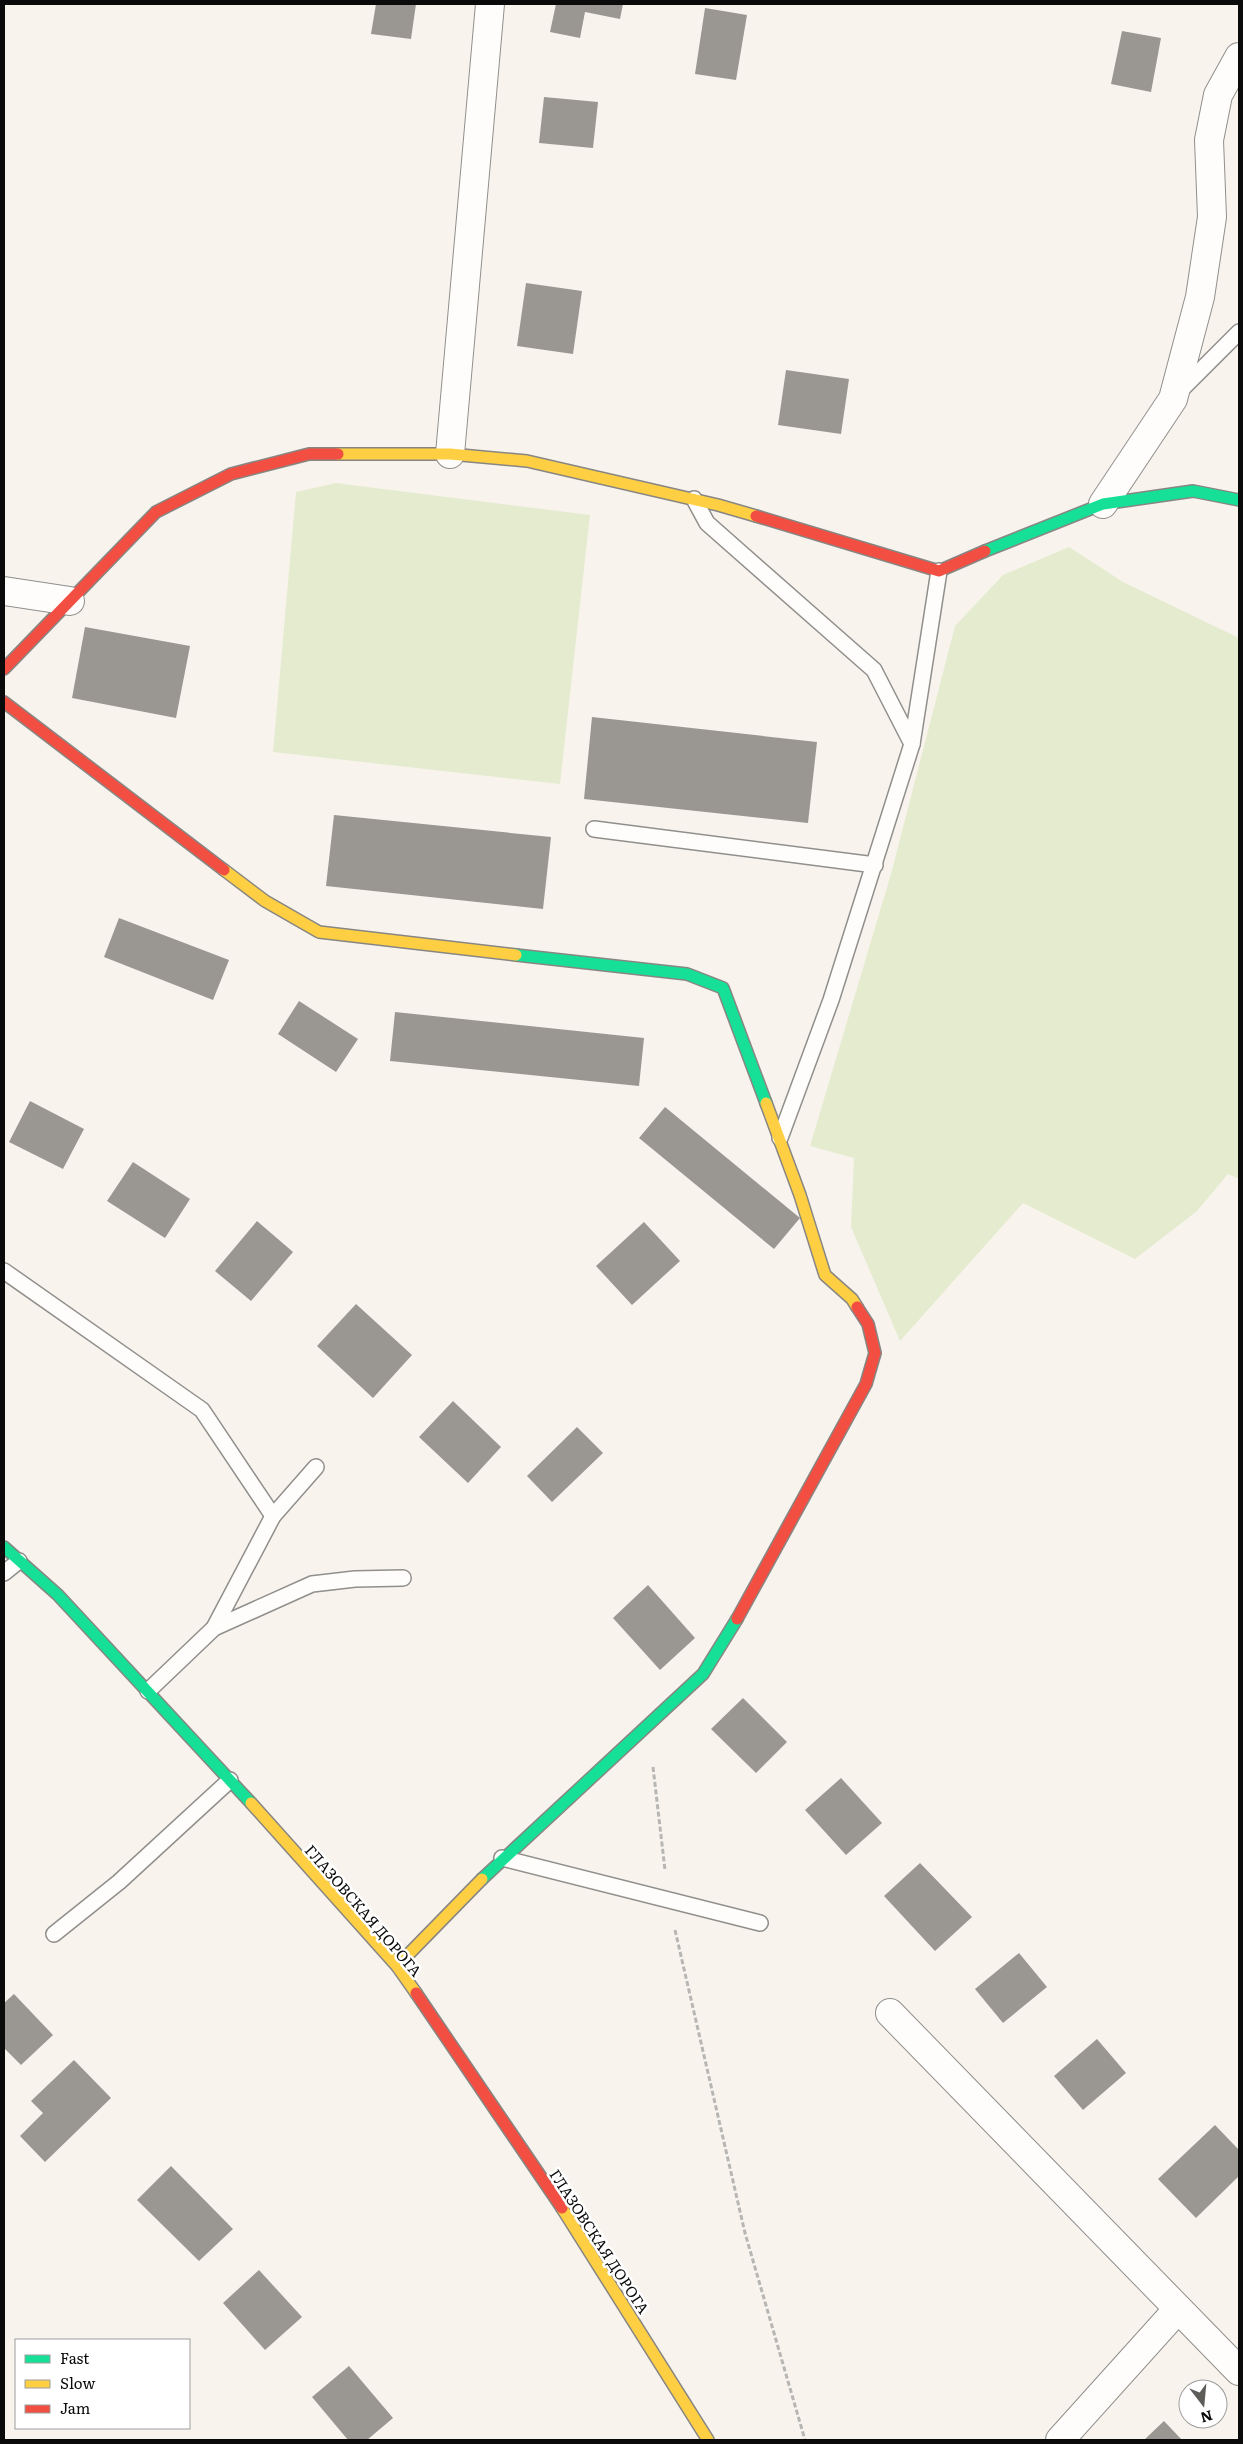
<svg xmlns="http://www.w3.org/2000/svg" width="1243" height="2444" viewBox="0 0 1243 2444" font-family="Literata,serif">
	<rect width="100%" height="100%" fill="#f8f4ed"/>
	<g fill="#e5ebcf">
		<path d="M336,483L590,515L560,784L273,752L296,492Z"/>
		<path d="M1069,547L1123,582L1239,638V1179L1228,1174L1197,1211L1135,1259L1023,1203L900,1341L851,1227L854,1158L810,1146L891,874L955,626L1003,575Z"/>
	</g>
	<g fill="#9a9793">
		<path d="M376,4H416L411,39L371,34Z"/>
		<path d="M556,4H623L620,19L585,12L580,38L550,32Z"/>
		<path d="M705,8L747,15L736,80L695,74Z"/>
		<path d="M1122,31L1161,38L1151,92L1111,84Z"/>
		<path d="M544,97L598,102L593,148L539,143Z"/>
		<path d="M526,283L582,291L573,354L517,346Z"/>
		<path d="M786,370L849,379L841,434L778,425Z"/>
		<path d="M85,627L190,646L176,718L72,698Z"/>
		<path d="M592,717L817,742L808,823L584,799Z"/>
		<path d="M334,815L551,837L543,909L326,886Z"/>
		<path d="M119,918L229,960L213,1000L104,957Z"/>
		<path d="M299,1001L358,1039L336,1072L278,1034Z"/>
		<path d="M395,1012L644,1038L639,1086L390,1061Z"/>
		<path d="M30,1101L84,1129L63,1169L9,1142Z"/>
		<path d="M665,1107L800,1218L774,1249L639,1138Z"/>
		<path d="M133,1162L190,1199L165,1238L107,1201Z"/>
		<path d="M257,1221L293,1252L251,1301L215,1271Z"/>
		<path d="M644,1222L680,1261L632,1305L596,1266Z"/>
		<path d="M356,1304L412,1355L373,1398L317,1346Z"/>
		<path d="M453,1401L501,1447L468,1483L419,1437Z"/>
		<path d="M577,1427L603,1453L552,1502L527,1476Z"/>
		<path d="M648,1585L695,1638L660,1670L613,1618Z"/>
		<path d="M743,1698L787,1742L756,1773L711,1729Z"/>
		<path d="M841,1778L882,1823L846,1855L805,1810Z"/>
		<path d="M920,1863L972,1917L935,1951L884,1896Z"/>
		<path d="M1019,1953L1047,1987L1003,2023L975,1989Z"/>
		<path d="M14,1994L53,2035L21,2065L4,2048V2003Z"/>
		<path d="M1097,2039L1126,2073L1083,2110L1054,2076Z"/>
		<path d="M74,2060L111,2098L45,2162L20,2136L43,2113L31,2101Z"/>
		<path d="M1215,2125L1239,2150V2176L1196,2218L1158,2179Z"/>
		<path d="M171,2166L233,2229L199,2261L137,2200Z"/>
		<path d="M259,2270L302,2317L265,2350L223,2303Z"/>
		<path d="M349,2366L393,2418L367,2440H348L312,2397Z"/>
		<path d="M1164,2421L1182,2440H1144Z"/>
	</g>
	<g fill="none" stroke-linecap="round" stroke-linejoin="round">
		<defs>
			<g id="lane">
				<path d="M1178,393L1239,332"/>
				<path d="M694,499L707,523L874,670L912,744"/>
				<path d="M594,829L875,865"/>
				<path d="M780,1138L831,1000L912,744L939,571"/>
				<path d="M4,1271L202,1410L273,1516"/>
				<path d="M4,1573L19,1561"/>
				<path d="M214,1628L312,1584L355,1579L403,1578"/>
				<path d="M148,1691L214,1628L273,1516L316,1467"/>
				<path d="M502,1858L760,1923"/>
				<path d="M54,1934L119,1882L230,1780"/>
			</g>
			<g id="street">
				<path d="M450,454L490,4"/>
				<path d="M1103,504L1173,399L1200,297L1212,217L1209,140L1218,95L1239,57"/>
				<path d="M4,591L70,601"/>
				<path d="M890,2013L1239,2371"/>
				<path d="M1060,2440L1178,2309"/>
			</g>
			<g id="fast">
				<path d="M985,551L1103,504L1193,491L1239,500"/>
				<path d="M516,955L687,974L723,988L766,1103"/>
				<path d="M4,1547L58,1595L251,1803"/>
				<path d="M482,1879L703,1674L737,1619"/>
			</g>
			<g id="slow">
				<path d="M338,454H450L527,461L718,505L756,516"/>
				<path d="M224,870L265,901L319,932L516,955"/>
				<path d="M766,1103L800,1195L825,1275L852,1299L857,1307"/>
				<path d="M251,1803L397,1966L416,1993"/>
				<path d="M397,1966L482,1879"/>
				<path d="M562,2208L708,2440"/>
			</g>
			<g id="jam">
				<path d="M756,516L939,571L985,551"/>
				<path d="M4,669L156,512L231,474L309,454H338"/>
				<path d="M4,702L224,870"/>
				<path d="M737,1619L866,1384L875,1353L868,1324L857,1307"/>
				<path d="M416,1993L562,2208"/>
			</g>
		</defs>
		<use href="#lane" stroke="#918f8c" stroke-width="18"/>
		<use href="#street" stroke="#918f8c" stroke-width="30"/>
		<use href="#fast" stroke="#888683" stroke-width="14"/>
		<use href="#slow" stroke="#888683" stroke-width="14"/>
		<use href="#jam" stroke="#888683" stroke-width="14"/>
		<g stroke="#b7b6b5" stroke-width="3" stroke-dasharray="5 2.5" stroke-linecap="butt">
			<path d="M653,1767L665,1870"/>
			<path d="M675,1930L745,2233L805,2440"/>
		</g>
		<use href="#lane" stroke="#fefdfc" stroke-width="15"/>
		<use href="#street" stroke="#fefdfc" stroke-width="28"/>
		<use href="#fast" stroke="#16e098" stroke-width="11"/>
		<use href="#slow" stroke="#ffcf43" stroke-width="11"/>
		<use href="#jam" stroke="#f24e42" stroke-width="11"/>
	</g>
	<g text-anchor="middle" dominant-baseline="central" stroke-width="5" stroke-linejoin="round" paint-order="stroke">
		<g font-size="15" fill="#0a0a0a" stroke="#fff">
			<text transform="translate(364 1910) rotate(49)">ГЛАЗОВСКАЯ ДОРОГА</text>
			<text transform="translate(600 2241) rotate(57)">ГЛАЗОВСКАЯ ДОРОГА</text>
		</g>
	</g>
	<rect width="1243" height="2444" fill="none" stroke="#0a0a0a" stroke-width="10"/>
	<rect x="15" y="2339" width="175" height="90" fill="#ffffff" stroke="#9d9d9d"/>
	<rect x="25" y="2355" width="25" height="8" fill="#16e098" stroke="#9d9d9d"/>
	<text x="60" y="2364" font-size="15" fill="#0a0a0a">Fast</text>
	<rect x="25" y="2380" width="25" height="8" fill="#ffcf43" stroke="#9d9d9d"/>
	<text x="60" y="2389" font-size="15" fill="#0a0a0a">Slow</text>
	<rect x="25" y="2405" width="25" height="8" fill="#f24e42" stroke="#9d9d9d"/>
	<text x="60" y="2414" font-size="15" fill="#0a0a0a">Jam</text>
	<g transform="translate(1203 2404) rotate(164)"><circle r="24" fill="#ffffff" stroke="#9d9d9d"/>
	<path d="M0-4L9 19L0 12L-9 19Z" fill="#5d5c59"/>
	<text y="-8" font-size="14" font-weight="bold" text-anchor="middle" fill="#0a0a0a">N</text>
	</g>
</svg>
